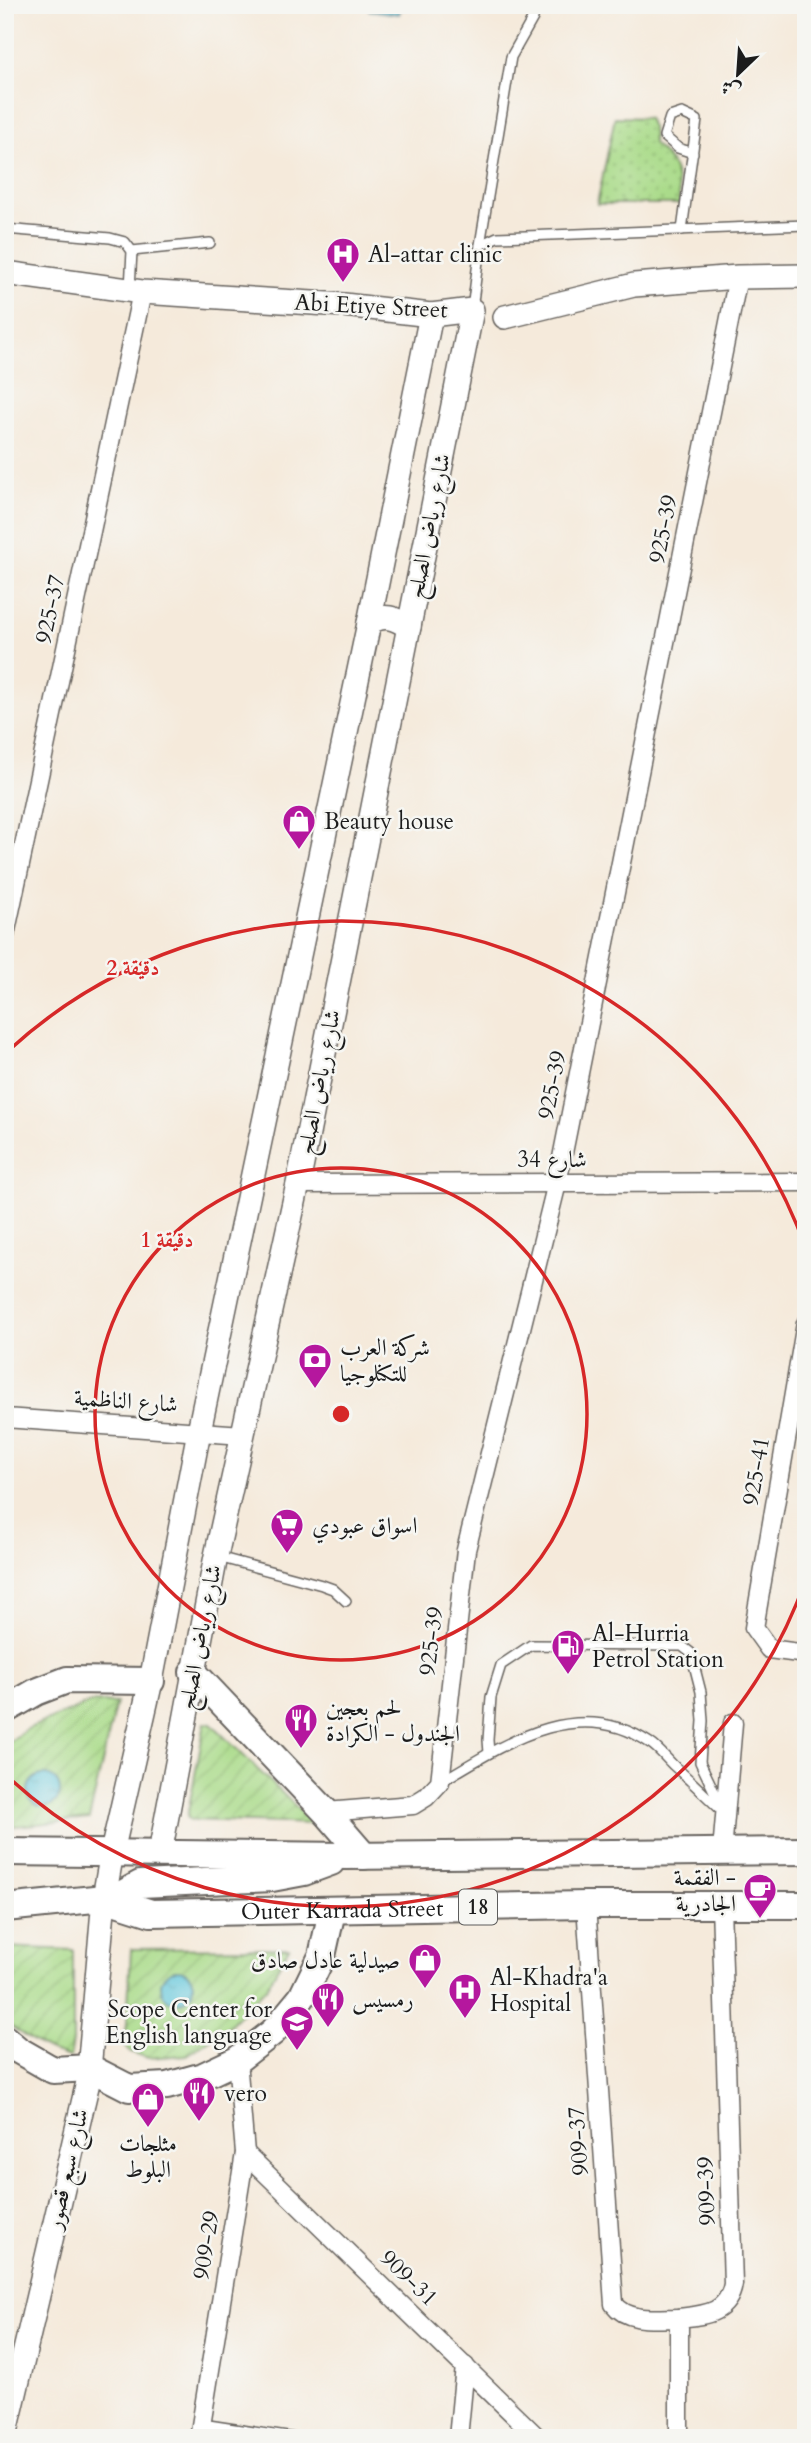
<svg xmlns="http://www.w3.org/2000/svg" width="811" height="2443" viewBox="0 0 811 2443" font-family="Cardo,Amiri,serif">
	<defs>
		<pattern id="grass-dots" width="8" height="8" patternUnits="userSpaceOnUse" patternTransform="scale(1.75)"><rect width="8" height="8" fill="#aadb8a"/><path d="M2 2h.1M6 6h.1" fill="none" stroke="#92bb76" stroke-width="1.8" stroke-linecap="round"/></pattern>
		<pattern id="garden-furrows" width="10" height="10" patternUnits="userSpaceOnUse" patternTransform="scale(1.75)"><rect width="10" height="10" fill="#aadb8a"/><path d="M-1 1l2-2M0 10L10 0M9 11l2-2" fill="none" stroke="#92bb76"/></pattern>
		<pattern id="water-ripples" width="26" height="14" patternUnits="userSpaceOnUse" patternTransform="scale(1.75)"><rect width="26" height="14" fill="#5fc6db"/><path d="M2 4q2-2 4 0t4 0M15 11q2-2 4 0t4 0" fill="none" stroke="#52aabb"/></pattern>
	</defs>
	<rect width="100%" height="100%" fill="#f6f6f2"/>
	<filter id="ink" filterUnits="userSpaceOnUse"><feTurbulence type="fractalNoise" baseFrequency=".0143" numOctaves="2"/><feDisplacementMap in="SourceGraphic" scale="14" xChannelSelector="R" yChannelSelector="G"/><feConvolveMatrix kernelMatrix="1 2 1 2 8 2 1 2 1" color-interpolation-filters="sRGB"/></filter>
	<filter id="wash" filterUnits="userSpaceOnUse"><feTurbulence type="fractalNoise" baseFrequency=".00686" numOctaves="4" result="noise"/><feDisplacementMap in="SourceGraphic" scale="28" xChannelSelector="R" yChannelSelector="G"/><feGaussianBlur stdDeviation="1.57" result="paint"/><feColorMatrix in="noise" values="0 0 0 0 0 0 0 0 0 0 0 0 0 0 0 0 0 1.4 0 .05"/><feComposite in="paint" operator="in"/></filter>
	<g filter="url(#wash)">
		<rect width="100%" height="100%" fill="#f5eadb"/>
		<path fill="url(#grass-dots)" stroke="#637c53" stroke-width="2" d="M615,117L648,118L652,128L653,144C677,164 677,174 680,204H597Z"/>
		<g fill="url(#garden-furrows)" stroke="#637c53" stroke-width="2">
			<path d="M92,1702L116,1703L89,1819L5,1827V1745L27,1729Z"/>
			<path d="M205,1723L211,1724L314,1824L190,1820L187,1817Z"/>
			<path d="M5,1947L73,1950V2041L70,2058C45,2052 24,2037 5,2021Z"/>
			<path d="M289,1948L266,1988L228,2027L186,2055L148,2058L128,2051L124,2043L127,2024L131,1949Z"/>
		</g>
		<g fill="url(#water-ripples)" stroke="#3e717c" stroke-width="2">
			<path d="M369,5H410L405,9L401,8L399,14L369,10Z"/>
			<circle cx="44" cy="1791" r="16"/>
			<circle cx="177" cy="1986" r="16"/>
		</g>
	</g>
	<g filter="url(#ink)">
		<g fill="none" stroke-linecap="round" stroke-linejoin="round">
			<defs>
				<g id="lane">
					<path d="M5,229L110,238L125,242L132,251L130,289"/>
					<path d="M682,230L697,120L682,113L670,117L664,136L678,148L693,153"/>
					<path d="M480,245L511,57L533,18L535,5"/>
					<path d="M132,251L210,243"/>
					<path d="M472,310L480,245L497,237L806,225"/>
					<path d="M218,1557L322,1585L333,1589L346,1601"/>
					<path d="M489,1753L488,1740L491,1697L501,1665L531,1645L682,1646L691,1653L701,1692L703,1721L700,1762L722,1808"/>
					<path d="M442,1781C504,1744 578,1694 650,1743C658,1748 666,1758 673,1765C689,1779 704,1794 720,1809"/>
					<path d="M202,2424L294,2438"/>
				</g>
				<g id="street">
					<path d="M5,935L142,292"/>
					<path d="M298,1184L806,1182"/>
					<path d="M806,1323L754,1628L769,1649L806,1654"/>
					<path d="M5,1418L243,1435"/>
					<path d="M326,1812L413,1805L426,1797L440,1782L466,1550L557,1183L738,277"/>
					<path d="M722,1852L733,1723"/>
					<path d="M586,1905L614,2304C628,2323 658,2318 679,2318"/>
					<path d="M245,2153L538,2438"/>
					<path d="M199,2438L245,2153L237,2060"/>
					<path d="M458,2438L465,2366"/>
					<path d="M679,2438V2318C704,2315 728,2314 733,2284L721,1905"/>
				</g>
				<g id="secondary">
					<path d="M5,273L142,292L344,305L431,315L472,310L298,1184L216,1556L160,1853"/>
					<path d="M505,317L634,285L738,277L806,276"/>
					<path d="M369,623C384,613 395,618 409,627"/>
					<path d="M5,2436L88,2082L104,1898L112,1852L151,1681L199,1431L369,623L431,315"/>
				</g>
				<g id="primary">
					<path d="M193,1672L326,1812L364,1856"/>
					<path d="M5,1710L36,1692L67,1680L151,1681"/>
					<path d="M5,1852L346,1856L806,1851"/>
					<path d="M104,1898L124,1893L140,1884L272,1878L304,1872L331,1862"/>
					<path id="s1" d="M5,1908L104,1898L151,1913L586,1905H806"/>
					<path d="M5,2039L18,2050L53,2070L90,2068L129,2088L167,2086L203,2076L237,2060L273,2032L302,1997L322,1956L332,1911"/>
				</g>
			</defs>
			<use href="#lane" stroke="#68645f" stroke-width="12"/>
			<use href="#street" stroke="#68645f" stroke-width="21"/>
			<use href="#secondary" stroke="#68645f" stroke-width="26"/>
			<use href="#primary" stroke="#68645f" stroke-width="30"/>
			<use href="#lane" stroke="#fff" stroke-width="9"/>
			<use href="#street" stroke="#fff" stroke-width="18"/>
			<use href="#secondary" stroke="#fff" stroke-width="23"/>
			<use href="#primary" stroke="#fff" stroke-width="26"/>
		</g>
	</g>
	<g fill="none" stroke="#d62828" stroke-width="3.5">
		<circle cx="341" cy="1414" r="246"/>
		<path d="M806 1579A493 493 0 0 1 8 1777M8 1051A493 493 0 0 1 806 1249"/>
	</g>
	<defs>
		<symbol id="hospital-pin" viewBox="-11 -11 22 30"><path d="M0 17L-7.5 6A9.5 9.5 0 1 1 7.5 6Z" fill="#b5179e" stroke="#f6f6f2"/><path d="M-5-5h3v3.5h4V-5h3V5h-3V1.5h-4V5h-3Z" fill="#fff"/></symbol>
		<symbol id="shop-pin" viewBox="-11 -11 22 30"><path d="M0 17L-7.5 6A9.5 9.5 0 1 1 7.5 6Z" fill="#b5179e" stroke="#f6f6f2"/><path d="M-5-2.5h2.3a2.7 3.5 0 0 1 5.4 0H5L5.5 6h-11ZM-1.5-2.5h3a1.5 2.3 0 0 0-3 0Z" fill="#fff"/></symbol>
		<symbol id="bank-pin" viewBox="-11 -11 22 30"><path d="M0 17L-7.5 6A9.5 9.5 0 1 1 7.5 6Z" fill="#b5179e" stroke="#f6f6f2"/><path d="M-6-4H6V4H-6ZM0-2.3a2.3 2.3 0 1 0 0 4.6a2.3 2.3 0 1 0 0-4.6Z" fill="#fff"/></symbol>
		<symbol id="supermarket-pin" viewBox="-11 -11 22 30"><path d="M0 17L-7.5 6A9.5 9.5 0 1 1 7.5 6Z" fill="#b5179e" stroke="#f6f6f2"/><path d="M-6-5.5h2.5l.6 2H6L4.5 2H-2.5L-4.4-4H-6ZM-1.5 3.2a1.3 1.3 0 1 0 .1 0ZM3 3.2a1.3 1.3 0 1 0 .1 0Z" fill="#fff"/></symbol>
		<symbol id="fuel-pin" viewBox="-11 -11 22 30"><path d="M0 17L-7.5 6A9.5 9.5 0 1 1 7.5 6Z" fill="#b5179e" stroke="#f6f6f2"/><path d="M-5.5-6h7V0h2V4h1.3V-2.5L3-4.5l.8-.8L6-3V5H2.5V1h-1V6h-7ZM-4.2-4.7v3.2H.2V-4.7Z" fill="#fff"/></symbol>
		<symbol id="restaurant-pin" viewBox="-11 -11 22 30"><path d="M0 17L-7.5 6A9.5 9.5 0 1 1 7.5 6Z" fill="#b5179e" stroke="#f6f6f2"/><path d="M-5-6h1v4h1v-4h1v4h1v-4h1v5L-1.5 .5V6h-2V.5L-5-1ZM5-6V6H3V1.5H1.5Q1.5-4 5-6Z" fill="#fff"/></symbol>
		<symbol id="cafe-pin" viewBox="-11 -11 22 30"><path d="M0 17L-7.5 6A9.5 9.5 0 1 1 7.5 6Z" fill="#b5179e" stroke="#f6f6f2"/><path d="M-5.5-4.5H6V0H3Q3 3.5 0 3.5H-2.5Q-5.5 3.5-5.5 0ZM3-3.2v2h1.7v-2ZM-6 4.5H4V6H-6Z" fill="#fff"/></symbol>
		<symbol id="school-pin" viewBox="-11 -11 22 30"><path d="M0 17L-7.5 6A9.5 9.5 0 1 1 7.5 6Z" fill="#b5179e" stroke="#f6f6f2"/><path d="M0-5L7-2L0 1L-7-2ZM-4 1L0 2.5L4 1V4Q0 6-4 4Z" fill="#fff"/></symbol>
	</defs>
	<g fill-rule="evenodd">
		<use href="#hospital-pin" x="324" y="235" width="38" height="52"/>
		<use href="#shop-pin" x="280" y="802" width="38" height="52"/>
		<use href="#bank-pin" x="296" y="1341" width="38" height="52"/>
		<use href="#supermarket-pin" x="268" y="1506" width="38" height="52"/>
		<use href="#fuel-pin" x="549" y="1627" width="38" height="52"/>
		<use href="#restaurant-pin" x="282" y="1701" width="38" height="52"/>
		<use href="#cafe-pin" x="741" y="1871" width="38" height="52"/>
		<use href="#shop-pin" x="406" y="1941" width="38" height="52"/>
		<use href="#hospital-pin" x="446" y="1971" width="38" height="52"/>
		<use href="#restaurant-pin" x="309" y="1980" width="38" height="52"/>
		<use href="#school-pin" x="278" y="2003" width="38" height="52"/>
		<use href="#restaurant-pin" x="180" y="2074" width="38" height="52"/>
		<use href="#shop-pin" x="129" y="2080" width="38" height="52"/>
	</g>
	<g text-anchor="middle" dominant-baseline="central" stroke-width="5" stroke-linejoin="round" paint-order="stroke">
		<rect fill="#f6f6f2" stroke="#5d5d5c" stroke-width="2" x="459" y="1889.5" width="38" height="35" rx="5"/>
		<g font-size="21" font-weight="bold" fill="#1c1c1c">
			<text x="478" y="1907">18</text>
		</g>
		<g font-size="23" fill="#1c1c1c" stroke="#f6f6f2" text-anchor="start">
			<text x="368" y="254">Al-attar clinic</text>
			<text x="324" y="821">Beauty house</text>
			<text x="340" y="1347">شركة العرب<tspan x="340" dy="26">للتكنلوجيا</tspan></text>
			<text x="312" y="1525">اسواق عبودي</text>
			<text x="592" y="1633">Al-Hurria<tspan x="592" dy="26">Petrol Station</tspan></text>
			<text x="326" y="1707">لحم بعجين<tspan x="326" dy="26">الجندول - الكرادة</tspan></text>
			<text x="736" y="1877" text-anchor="end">الفقمة -<tspan x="736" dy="26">الجادرية</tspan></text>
			<text x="400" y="1960" text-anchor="end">صيدلية عادل صادق</text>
			<text x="490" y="1977">Al-Khadra'a<tspan x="490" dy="26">Hospital</tspan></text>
			<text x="352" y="1999">رمسيس</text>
			<text x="272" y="2009" text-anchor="end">Scope Center for<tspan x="272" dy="26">English language</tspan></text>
			<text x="224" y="2093">vero</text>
			<text x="148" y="2143" text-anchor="middle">مثلجات<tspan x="148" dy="26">البلوط</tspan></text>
		</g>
		<g font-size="23" fill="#1c1c1c" stroke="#f6f6f2">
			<text transform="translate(371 306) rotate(3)">Abi Etiye Street</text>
			<text transform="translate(429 526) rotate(-79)">شارع رياض الصلح</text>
			<text transform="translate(663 529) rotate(-79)">925-39</text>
			<text transform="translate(50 609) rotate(-78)">925-37</text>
			<text transform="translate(319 1082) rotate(-79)">شارع رياض الصلح</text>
			<text transform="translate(552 1085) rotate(-79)">925-39</text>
			<text x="552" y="1159">شارع 34</text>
			<text transform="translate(126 1401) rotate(4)">شارع الناظمية</text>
			<text transform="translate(756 1471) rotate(-80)">925-41</text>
			<text transform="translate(200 1637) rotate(-79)">شارع رياض الصلح</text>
			<text transform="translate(431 1641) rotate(-83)">925-39</text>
			<text stroke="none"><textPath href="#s1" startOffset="340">Outer Karrada Street</textPath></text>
			<text transform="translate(578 2141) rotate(-94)">909-37</text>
			<text transform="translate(67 2169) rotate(-77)">شارع سبع قصور</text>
			<text transform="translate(706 2191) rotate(-92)">909-39</text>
			<text transform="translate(206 2245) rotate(-81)">909-29</text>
			<text transform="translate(409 2278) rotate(44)">909-31</text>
		</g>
	</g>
	<circle cx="341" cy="1414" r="10" fill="#d62828" stroke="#f6f6f2" stroke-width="3.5"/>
	<g font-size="21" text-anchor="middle" font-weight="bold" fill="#d62828" stroke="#f6f6f2" stroke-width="5" stroke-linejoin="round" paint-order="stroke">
		<text x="133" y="975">2 دقيقة</text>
		<text x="167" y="1247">1 دقيقة</text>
	</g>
	<rect width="811" height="2443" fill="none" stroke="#f6f6f2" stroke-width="28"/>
	<g transform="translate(738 74) rotate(205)" stroke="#f6f6f2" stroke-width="5" paint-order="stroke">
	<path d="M0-5L12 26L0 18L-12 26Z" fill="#1c1c1c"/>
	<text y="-10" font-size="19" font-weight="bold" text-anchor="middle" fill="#1c1c1c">ش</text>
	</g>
</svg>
